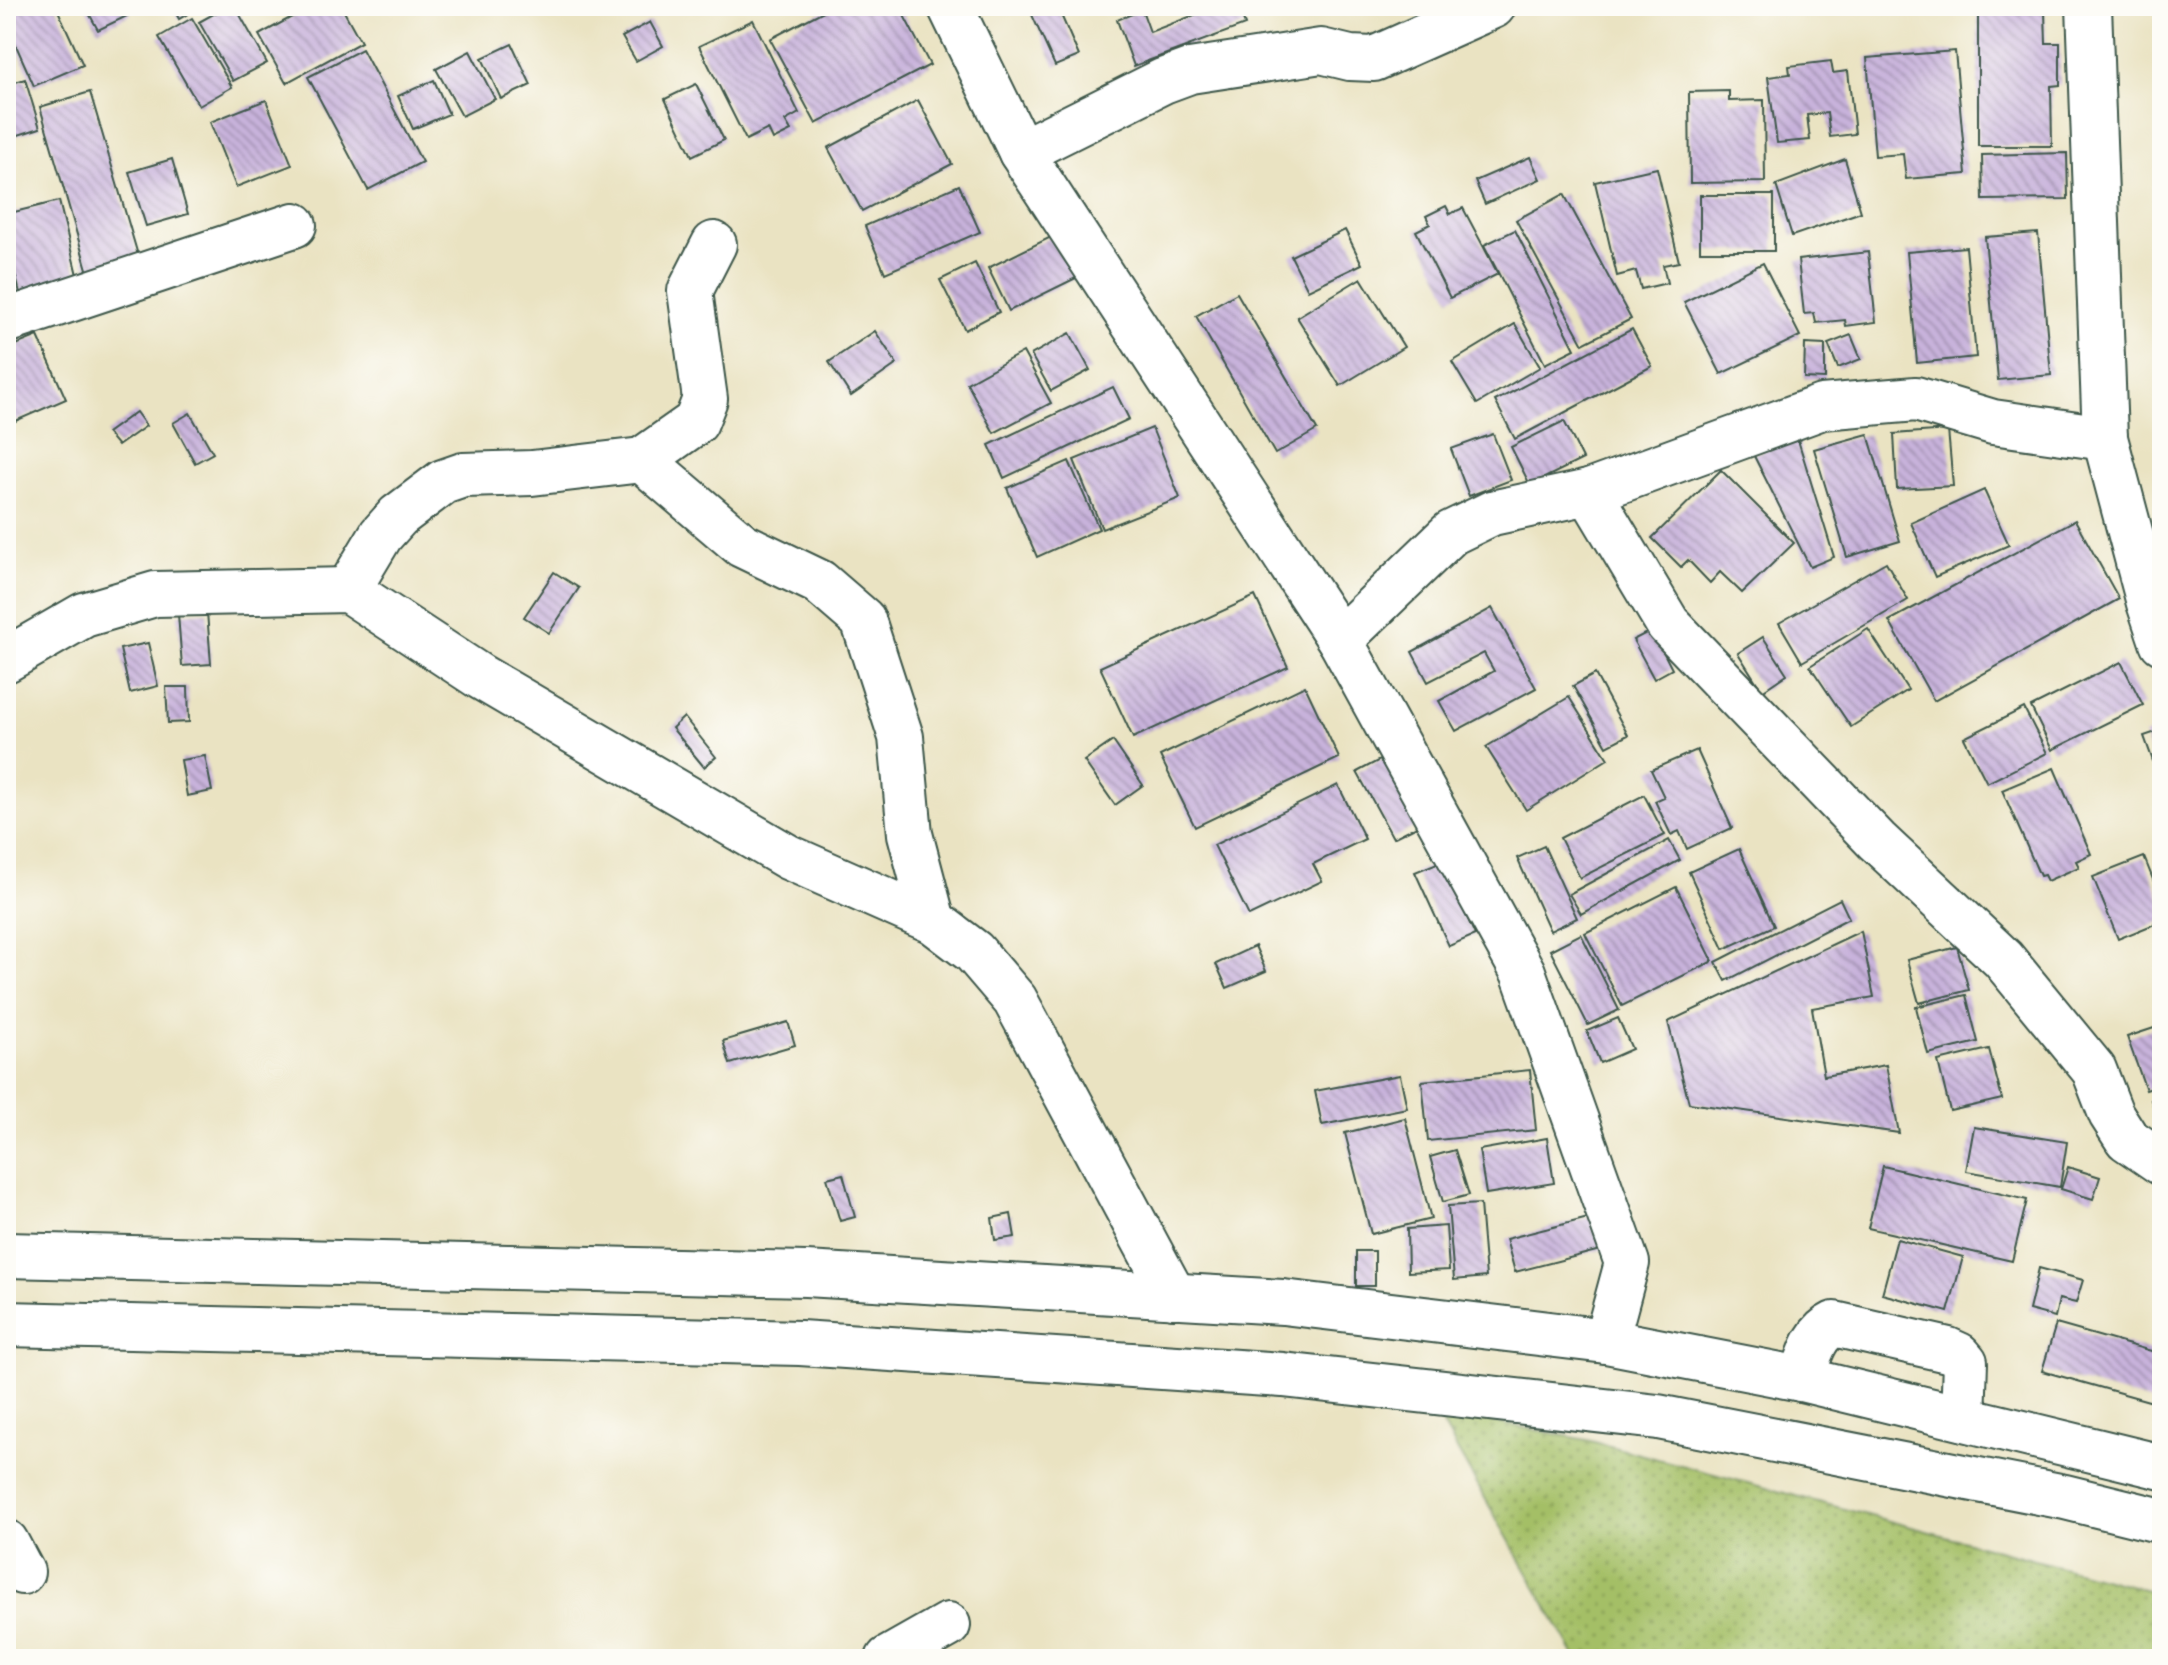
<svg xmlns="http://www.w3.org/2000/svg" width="2168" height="1665" viewBox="0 0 2168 1665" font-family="'Gochi Hand',sans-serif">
	<defs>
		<pattern id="grass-dots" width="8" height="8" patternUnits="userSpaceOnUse" patternTransform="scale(2)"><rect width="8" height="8" fill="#a4bf66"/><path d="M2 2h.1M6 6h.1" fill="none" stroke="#859c55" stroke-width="1.8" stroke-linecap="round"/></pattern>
		<pattern id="building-back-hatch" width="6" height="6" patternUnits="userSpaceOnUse" patternTransform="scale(2)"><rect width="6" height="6" fill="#c8b2db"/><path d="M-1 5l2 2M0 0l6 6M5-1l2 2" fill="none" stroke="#a292b2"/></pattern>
	</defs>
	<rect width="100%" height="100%" fill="#fdfcf7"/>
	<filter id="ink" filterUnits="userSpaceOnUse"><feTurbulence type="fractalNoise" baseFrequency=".0125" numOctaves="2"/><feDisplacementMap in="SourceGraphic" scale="16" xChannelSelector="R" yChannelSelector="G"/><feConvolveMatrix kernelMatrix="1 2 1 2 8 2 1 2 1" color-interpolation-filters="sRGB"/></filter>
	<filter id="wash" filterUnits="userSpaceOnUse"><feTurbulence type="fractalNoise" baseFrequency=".006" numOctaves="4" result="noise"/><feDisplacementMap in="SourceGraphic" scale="32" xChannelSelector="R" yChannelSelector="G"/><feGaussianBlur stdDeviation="1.8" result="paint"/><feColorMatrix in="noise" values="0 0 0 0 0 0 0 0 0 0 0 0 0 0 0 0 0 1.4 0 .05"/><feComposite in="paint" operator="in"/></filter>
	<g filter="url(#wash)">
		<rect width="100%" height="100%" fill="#eae3c2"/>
		<path fill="url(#grass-dots)" stroke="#627e4d" stroke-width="2" d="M1435,1411L1587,1440L2162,1594V1659H1577Z"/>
		<g id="blocks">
			<g fill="url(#building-back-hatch)">
				<path d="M6,6H56L83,65L34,86L6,23Z"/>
				<path d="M85,6H127L131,14L98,30Z"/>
				<path d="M172,6H201L179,19Z"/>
				<path d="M228,6H235L267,63L233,81L199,22Z"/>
				<path d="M312,6H341L361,42L286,83L259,35Z"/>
				<path d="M833,6H899L930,65L816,124L770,39Z"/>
				<path d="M1028,6H1063L1058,8L1079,56L1055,66Z"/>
				<path d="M1218,6H1238L1245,25L1134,66L1117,20L1142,10L1150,32Z"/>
				<path d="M1978,11H2045L2046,43H2060V85L2051,86L2052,146H1978Z"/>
				<path d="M192,18L232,87L199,106L159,37Z"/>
				<path d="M753,20L799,113L785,121L791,131L773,140L768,129L746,140L699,46Z"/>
				<path d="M650,22L663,46L636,61L622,37Z"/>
				<path d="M512,44L531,85L501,99L482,58Z"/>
				<path d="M362,49L422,162L368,190L308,77Z"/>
				<path d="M470,51L495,99L462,116L436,69Z"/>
				<path d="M1955,51L1966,174L1906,179L1903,154L1875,156L1867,58Z"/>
				<path d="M1831,61L1833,73L1848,71L1855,134L1830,137L1827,113L1807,115L1810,140L1777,143L1768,77L1790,74L1789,66Z"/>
				<path d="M25,79L40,128L6,139V85Z"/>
				<path d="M434,80L449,114L413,129L398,96Z"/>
				<path d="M696,84L724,140L692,156L665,99Z"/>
				<path d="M1729,91V101L1764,100L1765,182L1690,183L1689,92Z"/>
				<path d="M90,92L140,262L89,276L40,107Z"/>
				<path d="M266,100L292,165L236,187L210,122Z"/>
				<path d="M918,100L952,164L862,211L828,148Z"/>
				<path d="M2067,153L2068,199L1983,200L1982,155Z"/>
				<path d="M1530,157L1540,179L1485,204L1475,181Z"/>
				<path d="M172,159L188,214L146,226L129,172Z"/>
				<path d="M1845,159L1861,212L1792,236L1776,185Z"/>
				<path d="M1657,168L1679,262L1663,265L1667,283L1641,289L1636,271L1617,276L1595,182Z"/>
				<path d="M959,185L980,232L885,273L865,226Z"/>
				<path d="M1564,194L1631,319L1583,344L1516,220Z"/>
				<rect x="1700" y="195" width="74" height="56"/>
				<path d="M59,201L78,279L20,293L6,238V214Z"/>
				<path d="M1446,206L1450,214L1463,208L1498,274L1450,298L1416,231L1430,224L1426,216Z"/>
				<path d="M1345,230L1362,264L1308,290L1291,256Z"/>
				<path d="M1515,230L1575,349L1545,364L1484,245Z"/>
				<path d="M2038,233L2051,375L1998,380L1985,237Z"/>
				<path d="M1057,234L1078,277L1009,311L988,268Z"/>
				<path d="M1966,247L1976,357L1917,363L1907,252Z"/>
				<path d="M1868,252L1876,322L1846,326L1845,320L1816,323L1814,313L1804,314L1798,260Z"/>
				<path d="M975,263L999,312L965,330L940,280Z"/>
				<path d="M1763,263L1800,336L1721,374L1684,302Z"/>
				<path d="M1361,278L1404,347L1340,386L1297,317Z"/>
				<path d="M1237,293L1317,430L1275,454L1196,316Z"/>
				<path d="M1515,324L1540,367L1477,404L1452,362Z"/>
				<path d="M1632,329L1652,366L1515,439L1495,401Z"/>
				<path d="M875,331L897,364L851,396L829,362Z"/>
				<path d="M1070,333L1090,370L1051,391L1031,355Z"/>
				<path d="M1851,335L1861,359L1838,368L1828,344Z"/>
				<path d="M38,336L66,399L11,423L6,412V349Z"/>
				<path d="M1805,344L1825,345V379L1804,378Z"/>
				<path d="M1023,352L1051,403L994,433L967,383Z"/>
				<path d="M1113,387L1129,419L1004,478L989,445Z"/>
				<path d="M136,412L146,426L118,446L107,433Z"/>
				<path d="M190,413L213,453L195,463L173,423Z"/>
				<path d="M1564,421L1583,459L1530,485L1511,447Z"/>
				<path d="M1152,428L1180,498L1102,529L1074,460Z"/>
				<path d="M1948,430L1953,486L1897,489L1894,434Z"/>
				<path d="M1493,434L1511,480L1469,496L1451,449Z"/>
				<path d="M1868,434L1900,541L1847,557L1814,449Z"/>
				<path d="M1798,440L1834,557L1810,567L1753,454Z"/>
				<path d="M1069,461L1099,529L1037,557L1007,488Z"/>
				<path d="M1721,470L1794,543L1742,593L1720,572L1710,583L1688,560L1681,567L1652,538Z"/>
				<path d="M1984,490L2009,545L1935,577L1911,523Z"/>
				<path d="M2075,520L2119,599L1934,701L1889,621Z"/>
				<path d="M1886,562L1908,600L1802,662L1779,623Z"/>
				<path d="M554,572L579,588L549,633L524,617Z"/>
				<path d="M1255,596L1288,667L1133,738L1100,667Z"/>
				<path d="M1492,608L1536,688L1456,731L1439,701L1494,671L1484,653L1428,682L1412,652Z"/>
				<path d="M207,612L211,664L182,666L178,614Z"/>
				<path d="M1868,629L1908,690L1851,727L1810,666Z"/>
				<path d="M1652,630L1672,669L1654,679L1633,640Z"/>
				<path d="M1763,637L1787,674L1762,691L1738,653Z"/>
				<path d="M148,643L158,686L130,693L120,649Z"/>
				<path d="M2121,662L2143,705L2052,750L2031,707Z"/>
				<path d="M1595,674L1628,735L1607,746L1573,686Z"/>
				<path d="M1305,686L1339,758L1195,827L1160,756Z"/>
				<path d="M166,687H188L189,722L168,723Z"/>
				<path d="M1569,697L1608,759L1526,810L1486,747Z"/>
				<path d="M2024,708L2047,753L1987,783L1964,738Z"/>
				<path d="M684,717L716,757L704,767L672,728Z"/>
				<path d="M2162,730V786L2144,736Z"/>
				<path d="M1113,741L1143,785L1115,805L1084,761Z"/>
				<path d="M1697,750L1732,828L1687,849L1679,831L1671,835L1655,801L1664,797L1651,770Z"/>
				<path d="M205,756L212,791L187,796L181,760Z"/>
				<path d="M1387,756L1423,823L1393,838L1357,772Z"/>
				<path d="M2054,768L2091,854L2076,861L2079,867L2047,881L2044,875L2040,876L2002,790Z"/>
				<path d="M1338,785L1365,839L1313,864L1322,881L1249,916L1214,845Z"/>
				<path d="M1644,795L1665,835L1580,878L1560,838Z"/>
				<path d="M1669,840L1680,860L1581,914L1569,894Z"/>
				<path d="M1544,846L1577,918L1550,931L1517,858Z"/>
				<path d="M1739,849L1774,926L1724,949L1689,872Z"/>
				<path d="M2144,857L2162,902V921L2118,939L2093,877Z"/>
				<path d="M1442,861L1475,935L1449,946L1415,872Z"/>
				<path d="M1676,887L1713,961L1622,1006L1585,933Z"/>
				<path d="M1840,899L1849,918L1726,981L1716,962Z"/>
				<path d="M1861,931L1874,997L1812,1008L1824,1076L1886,1065L1899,1133L1689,1103L1668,1022Z"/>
				<path d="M1581,934L1619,1010L1588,1025L1550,950Z"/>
				<path d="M1255,946L1266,971L1227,988L1216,964Z"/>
				<path d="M1957,947L1969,990L1919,1003L1907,960Z"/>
				<path d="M1966,995L1978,1042L1928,1054L1916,1007Z"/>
				<path d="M1618,1018L1632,1049L1600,1063L1587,1031Z"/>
				<path d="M788,1022L795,1045L730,1064L723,1041Z"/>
				<path d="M2160,1026L2162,1032V1085L2146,1090L2127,1037Z"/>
				<path d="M1989,1049L2002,1099L1950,1111L1938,1061Z"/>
				<path d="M1530,1070L1536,1130L1428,1141L1422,1081Z"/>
				<path d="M1400,1075L1407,1108L1322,1125L1315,1091Z"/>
				<path d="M2162,1096V1127L2151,1100Z"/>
				<path d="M1405,1118L1431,1219L1371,1234L1345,1133Z"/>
				<path d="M1974,1127L2067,1142L2060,1187L1966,1171Z"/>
				<path d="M1547,1138L1554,1183L1486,1194L1479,1150Z"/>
				<path d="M1455,1150L1469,1195L1443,1202L1430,1157Z"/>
				<path d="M1883,1166L2027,1200L2012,1261L1868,1228Z"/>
				<path d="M2068,1167L2100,1177L2093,1199L2061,1189Z"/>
				<path d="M843,1174L855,1217L840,1221L827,1178Z"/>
				<path d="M1480,1204L1486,1277L1454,1280L1448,1206Z"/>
				<path d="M1011,1214L1015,1237L995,1240L992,1218Z"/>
				<path d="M1600,1215L1608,1248L1515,1272L1506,1239Z"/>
				<path d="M1446,1226L1449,1270L1408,1272L1407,1229Z"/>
				<path d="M1897,1239L1963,1257L1948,1312L1882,1294Z"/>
				<rect x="1356" y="1251" width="19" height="35"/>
				<path d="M2039,1268L2083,1280L2076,1303L2059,1299L2055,1317L2029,1310Z"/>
				<path d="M2056,1324L2162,1354V1380L2156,1403L2042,1371Z"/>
			</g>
		</g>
	</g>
	<g filter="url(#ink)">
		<use href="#blocks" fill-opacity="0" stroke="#3d5649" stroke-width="2"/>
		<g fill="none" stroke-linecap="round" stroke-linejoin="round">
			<defs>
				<g id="minor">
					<path d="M950,6L1021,152L1340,640L1523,972L1627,1263L1606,1341"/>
					<path d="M2089,6L2105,438L2149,603L2162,642"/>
					<path d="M1021,152L1163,81L1190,71L1321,51L1350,58L1374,59L1493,6"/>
					<path d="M6,321L294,225"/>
					<path d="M642,460L696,422L705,399L690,291L714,244"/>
					<path d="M1589,492L1668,624L1877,841L2003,959L2094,1070L2111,1114L2127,1139L2162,1163"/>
					<path d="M348,590L381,535L398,516L443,482L463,475L532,473L642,460L742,545L819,582L863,620L901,737L910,834L933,921"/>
					<path d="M1340,640L1451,533L1492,513L1589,492L1822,407L1916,399L1993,422L2105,438"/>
					<path d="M6,660L84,615L155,594L348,590L479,676L788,857L933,921L974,952L1015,1000L1174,1296"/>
					<path d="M6,1255L806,1274L1283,1302L1606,1341L1801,1379L2162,1467"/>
					<path d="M6,1324L800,1343L1283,1375L1658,1417L2065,1497L2162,1521"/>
					<path d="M1801,1379C1809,1359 1813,1334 1834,1324L1948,1350L1959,1355L1965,1362L1963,1418"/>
					<path d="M6,1542L22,1572"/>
					<path d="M888,1659L948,1625"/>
				</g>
			</defs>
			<use href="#minor" stroke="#3d5649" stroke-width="48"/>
			<use href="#minor" stroke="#fff" stroke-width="44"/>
		</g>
	</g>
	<rect width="2168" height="1665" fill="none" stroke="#fdfcf7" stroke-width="32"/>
</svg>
